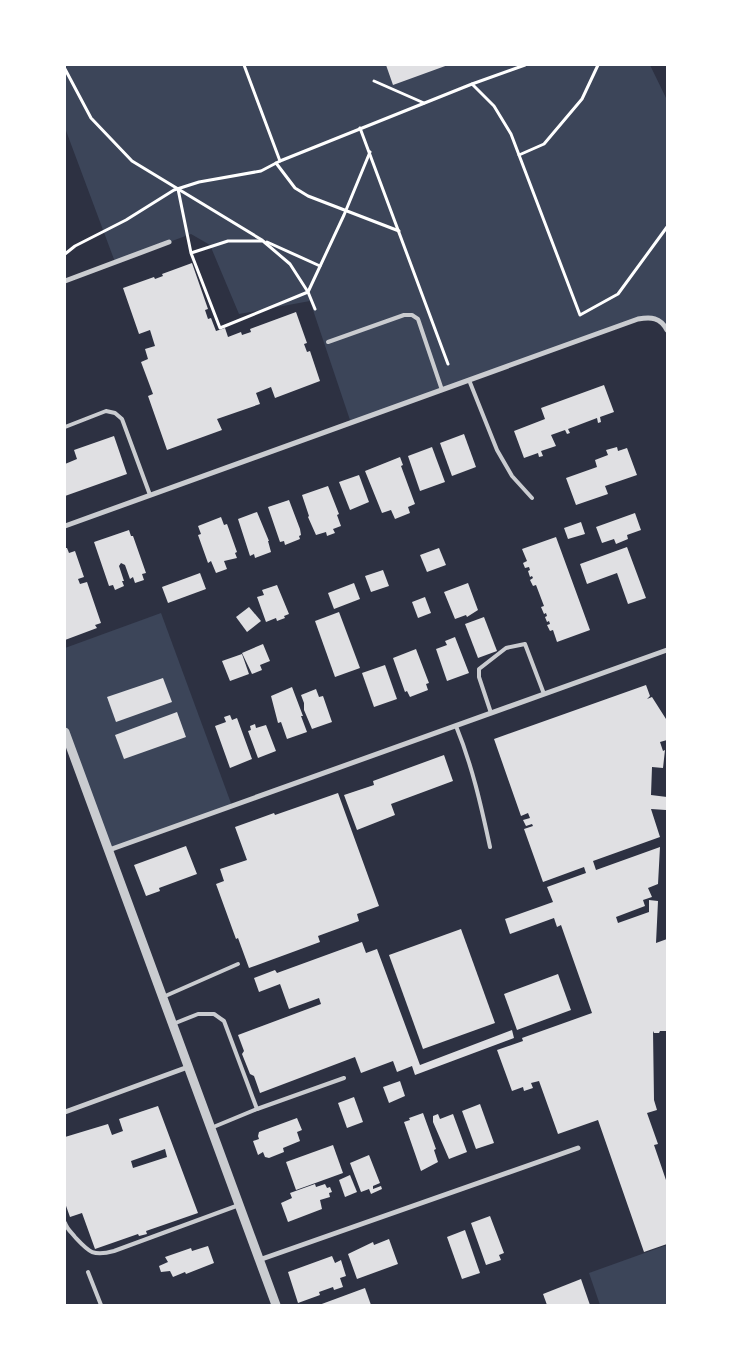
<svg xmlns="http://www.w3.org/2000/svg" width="732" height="1370" viewBox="0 0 732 1370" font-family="'PT Sans',sans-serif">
	<rect width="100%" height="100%" fill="#2d3142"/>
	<g fill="#3c4559">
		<path d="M65,65H650L667,100V330L652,317L638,319L351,423L310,301L239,314L210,245L191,234L115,262L65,128Z"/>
		<path d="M161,613L232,806L109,850L65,732V648Z"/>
		<path d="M667,1245V1305H600L589,1273Z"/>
	</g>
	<g fill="#e0e0e3" fill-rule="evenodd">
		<path d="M386,65H448L393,85Z"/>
		<path d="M192,263L208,309L205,310L208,319L211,318L216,331L225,328L228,337L241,332L242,335L251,332L250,329L296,312L307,343L304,344L307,352L310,351L320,381L275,398L271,387L256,393L260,404L217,419L222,430L167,450L148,396L153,394L141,362L148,359L145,349L155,346L150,330L139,334L123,288L154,277L155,279L163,276L162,274Z"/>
		<path d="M604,385L614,412L600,417L601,422L598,423L597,418L568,429L570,433L567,434L565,430L551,435L556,446L541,451L543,456L539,457L538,453L524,458L514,431L545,419L541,408Z"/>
		<path d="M464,434L476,467L452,476L440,443Z"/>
		<path d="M114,436L127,474L65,496V464L77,459L74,450Z"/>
		<path d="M432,447L445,482L420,491L408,456Z"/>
		<path d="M617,447L618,451L627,448L637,475L605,486L608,494L576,505L566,478L597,467L595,460L608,455L606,450Z"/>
		<path d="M400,457L403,465L401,466L415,504L408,507L410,513L395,519L391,510L382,513L365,471Z"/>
		<path d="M359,475L369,502L350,510L339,482Z"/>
		<path d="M328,486L339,514L337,515L341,526L333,529L335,533L327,536L326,532L316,535L308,517L309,516L302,495Z"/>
		<path d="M289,500L300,529L301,535L299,536L300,539L285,545L284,541L280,542L268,507Z"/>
		<path d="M257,512L269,541H268L271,552L255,558L254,554L250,556L238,519Z"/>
		<path d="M635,513L641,530L627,535L628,539L616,544L614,539L602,543L596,527Z"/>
		<path d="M221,517L224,525L227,524L237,552L235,553L237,558L224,561L227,569L216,573L211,561L208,563L198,535L201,534L198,526Z"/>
		<path d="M581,522L585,534L568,539L564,528Z"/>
		<path d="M129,530L131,536H133L146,573L142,574L144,580L135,583L133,577L130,579L125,565L121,563L119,566L124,581H122L124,586L115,590L113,585L109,586L94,542Z"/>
		<path d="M556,537L590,630L557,642L553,630L550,631L547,625L550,624L549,621L547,622L545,617L547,616L546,613L544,614L541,607L544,606L536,585L533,586L530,580L533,578L532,576L530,577L528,571L530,570L529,567L525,568L523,563L527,561L522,549Z"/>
		<path d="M627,547L646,598L628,604L617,573L587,584L580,564Z"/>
		<path d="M65,548H67L69,553L75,551L84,577L78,579L80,584L87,582L101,623L95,625L97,628L65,640Z"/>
		<path d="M439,548L446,565L427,572L420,555Z"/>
		<path d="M383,570L389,586L371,592L365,576Z"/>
		<path d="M200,573L206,589L168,603L162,587Z"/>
		<path d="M354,583L360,599L334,609L328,593Z"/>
		<path d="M468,583L478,610L467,617L466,615L455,619L444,592Z"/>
		<path d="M277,585L289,614L284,616L285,618L277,621L276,618L266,622L257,597L264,595L262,590Z"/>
		<path d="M425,597L431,613L418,618L412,602Z"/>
		<path d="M249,607L261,621L247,632L236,617Z"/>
		<path d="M339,612L360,668L335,677L315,621Z"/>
		<path d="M484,617L497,651L478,658L465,624Z"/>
		<path d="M455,637L469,673L447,681L436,649L447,645L445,641Z"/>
		<path d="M263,644L270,661L260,665L262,670L252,674L242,653Z"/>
		<path d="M416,649L429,683L426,684L428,690L410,697L407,691L405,692L393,658Z"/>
		<path d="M242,654L249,674L230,681L222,661Z"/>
		<path d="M385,665L397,699L374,707L362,673Z"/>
		<path d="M163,678L172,702L116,722L107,697Z"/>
		<path d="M646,685L650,696L647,699L652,697L666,719L667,723V740L660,742L663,751L665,750L663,768L652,767L651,795L667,797L666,810L651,809L660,837L593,861L596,870L660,847L658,884L648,888L652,897L643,900L645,906L616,917L618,923L649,912V900L658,901L656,943L667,939V1031H660L659,1033H654L653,1031L654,1100L657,1110L647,1113L658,1144L654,1145L667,1183V1244L644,1252L598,1120L558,1134L539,1081L531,1083L533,1088L524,1091L523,1087L512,1091L497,1050L523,1041L522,1038L592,1013L561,925L557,927L554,918L510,934L505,919L553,902L547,887L586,873L584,867L543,882L524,829L533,826L532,824L526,826L523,820L530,818L528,813L521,816L494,739Z"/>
		<path d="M292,687L303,716H301L307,732L287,739L281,722L278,723L271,696Z"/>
		<path d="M316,689L319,697L323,696L332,722L312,729L304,710V703L301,695Z"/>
		<path d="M177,712L186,737L124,759L115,735Z"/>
		<path d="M230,715L232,720L237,718L252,759L230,768L215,726L226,722L224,717Z"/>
		<path d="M255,724L256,728L266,725L276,751L258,758L248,731L251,730L250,726Z"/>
		<path d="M444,755L453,781L391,804L395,815L357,830L344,795L374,785L373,781Z"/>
		<path d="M338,793L379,906L357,914L359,921L318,936L320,942L249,968L238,938L236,939L216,884L224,881L220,869L247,860L235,827L274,813L275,815Z"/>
		<path d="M186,846L197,874L159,888L160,891L146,896L134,865Z"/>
		<path d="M461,929L495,1023L423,1049L389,955Z"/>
		<path d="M362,942L366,953L377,949L420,1065L512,1030L514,1038L415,1075L412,1066L397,1072L393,1061L361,1073L355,1057L260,1093L254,1076L250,1074L242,1054L244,1051L238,1035L321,1004L319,998L289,1009L280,984L259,992L254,978L275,970L277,973Z"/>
		<path d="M558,974L571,1010L517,1030L504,994Z"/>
		<path d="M400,1081L405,1096L389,1103L383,1087Z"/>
		<path d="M354,1097L363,1122L347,1128L338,1103Z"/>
		<path d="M480,1104L494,1143L476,1149L462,1111Z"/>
		<path d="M158,1106L198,1213L146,1231L147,1234L139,1236L138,1234L95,1249L82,1213L70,1217L65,1203V1137L108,1124L112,1135L123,1131L119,1119ZM165,1149L167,1157L133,1168L131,1161Z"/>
		<path d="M423,1113L436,1149L434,1150L438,1162L421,1171L404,1122L410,1120L409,1118Z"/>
		<path d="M438,1114L440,1119L453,1114L467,1152L449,1159L433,1122V1116Z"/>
		<path d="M297,1118L302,1130L297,1132L300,1141L283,1148L284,1152L269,1158L265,1157L263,1152L258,1155L253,1141L259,1139L258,1136L259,1132Z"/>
		<path d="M333,1145L343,1173L296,1190L286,1162Z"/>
		<path d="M369,1155L380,1183L373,1186V1189L381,1186L382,1189L371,1194L369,1189L361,1192L350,1163Z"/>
		<path d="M350,1175L357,1192L345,1197L339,1180Z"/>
		<path d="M315,1184L316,1187L325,1184L327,1188L330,1187L332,1192L329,1193L330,1197L320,1200L322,1209L288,1222L281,1203L292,1198L290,1193Z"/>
		<path d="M490,1216L504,1253L499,1255L501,1260L486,1265L471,1223Z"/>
		<path d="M465,1230L480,1273L462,1279L447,1237Z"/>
		<path d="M389,1239L398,1264L357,1279L348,1254L373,1242L374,1245Z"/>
		<path d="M208,1246L214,1263L186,1274L185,1272L173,1277L170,1271L161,1272L159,1266L168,1262L165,1257L191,1248L192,1251Z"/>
		<path d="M332,1256L335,1263L341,1260L346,1276L340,1278L343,1287L334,1290L333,1287L319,1292L320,1295L298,1303L288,1272Z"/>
		<path d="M581,1279L590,1305H547L543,1294Z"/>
		<path d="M365,1288L371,1305H319Z"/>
	</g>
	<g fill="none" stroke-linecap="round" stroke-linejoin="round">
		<g stroke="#fff" stroke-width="3">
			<path d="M244,65L280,161L472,84L525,65"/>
			<path d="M65,69L91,118L132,161L262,240"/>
			<path d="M374,81L424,103"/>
			<path d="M472,84L494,106L511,134L580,315L618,294L667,227"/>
			<path d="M360,128L448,364"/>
			<path d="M519,155L544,144L582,99L598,65"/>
			<path d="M276,163L295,188L308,196L399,231"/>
			<path d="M178,189L191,253L220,328L308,292L290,264L263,241H228L191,253"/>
			<path d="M267,242L320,266"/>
			<path d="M65,254L75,246L126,220L174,190L199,182L261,171L280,161"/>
			<path d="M315,309L308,292L344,215L370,152"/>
		</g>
		<g stroke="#caccd0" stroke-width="4">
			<path d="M328,342L404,315H412L418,319L442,390"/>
			<path d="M469,380L497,450L512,476L532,498"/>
			<path d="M65,427L106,411L115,413L122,419L150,495"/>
			<path d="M491,713L479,677V669L506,648L525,644L544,694"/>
			<path d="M456,726C472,765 481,805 490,847"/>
			<path d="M163,997L238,964"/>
			<path d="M173,1024L198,1014H214L224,1021L257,1109"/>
			<path d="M211,1128L257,1109L344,1078"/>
			<path d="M65,1223C67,1229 71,1232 75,1237C89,1252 93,1257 114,1251L239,1205"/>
			<path d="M88,1272L101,1305"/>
		</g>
		<g stroke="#caccd0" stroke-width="5">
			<path d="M65,281L169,242"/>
			<path d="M65,526L638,319C651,317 660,317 667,330"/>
			<path d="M109,850L667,650"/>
			<path d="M65,1112L188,1067"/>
			<path d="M259,1260L578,1148"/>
		</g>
		<path stroke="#caccd0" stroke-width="9" d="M65,732L276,1305"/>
	</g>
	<rect width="732" height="1370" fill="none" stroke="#ffffff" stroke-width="132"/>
</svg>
